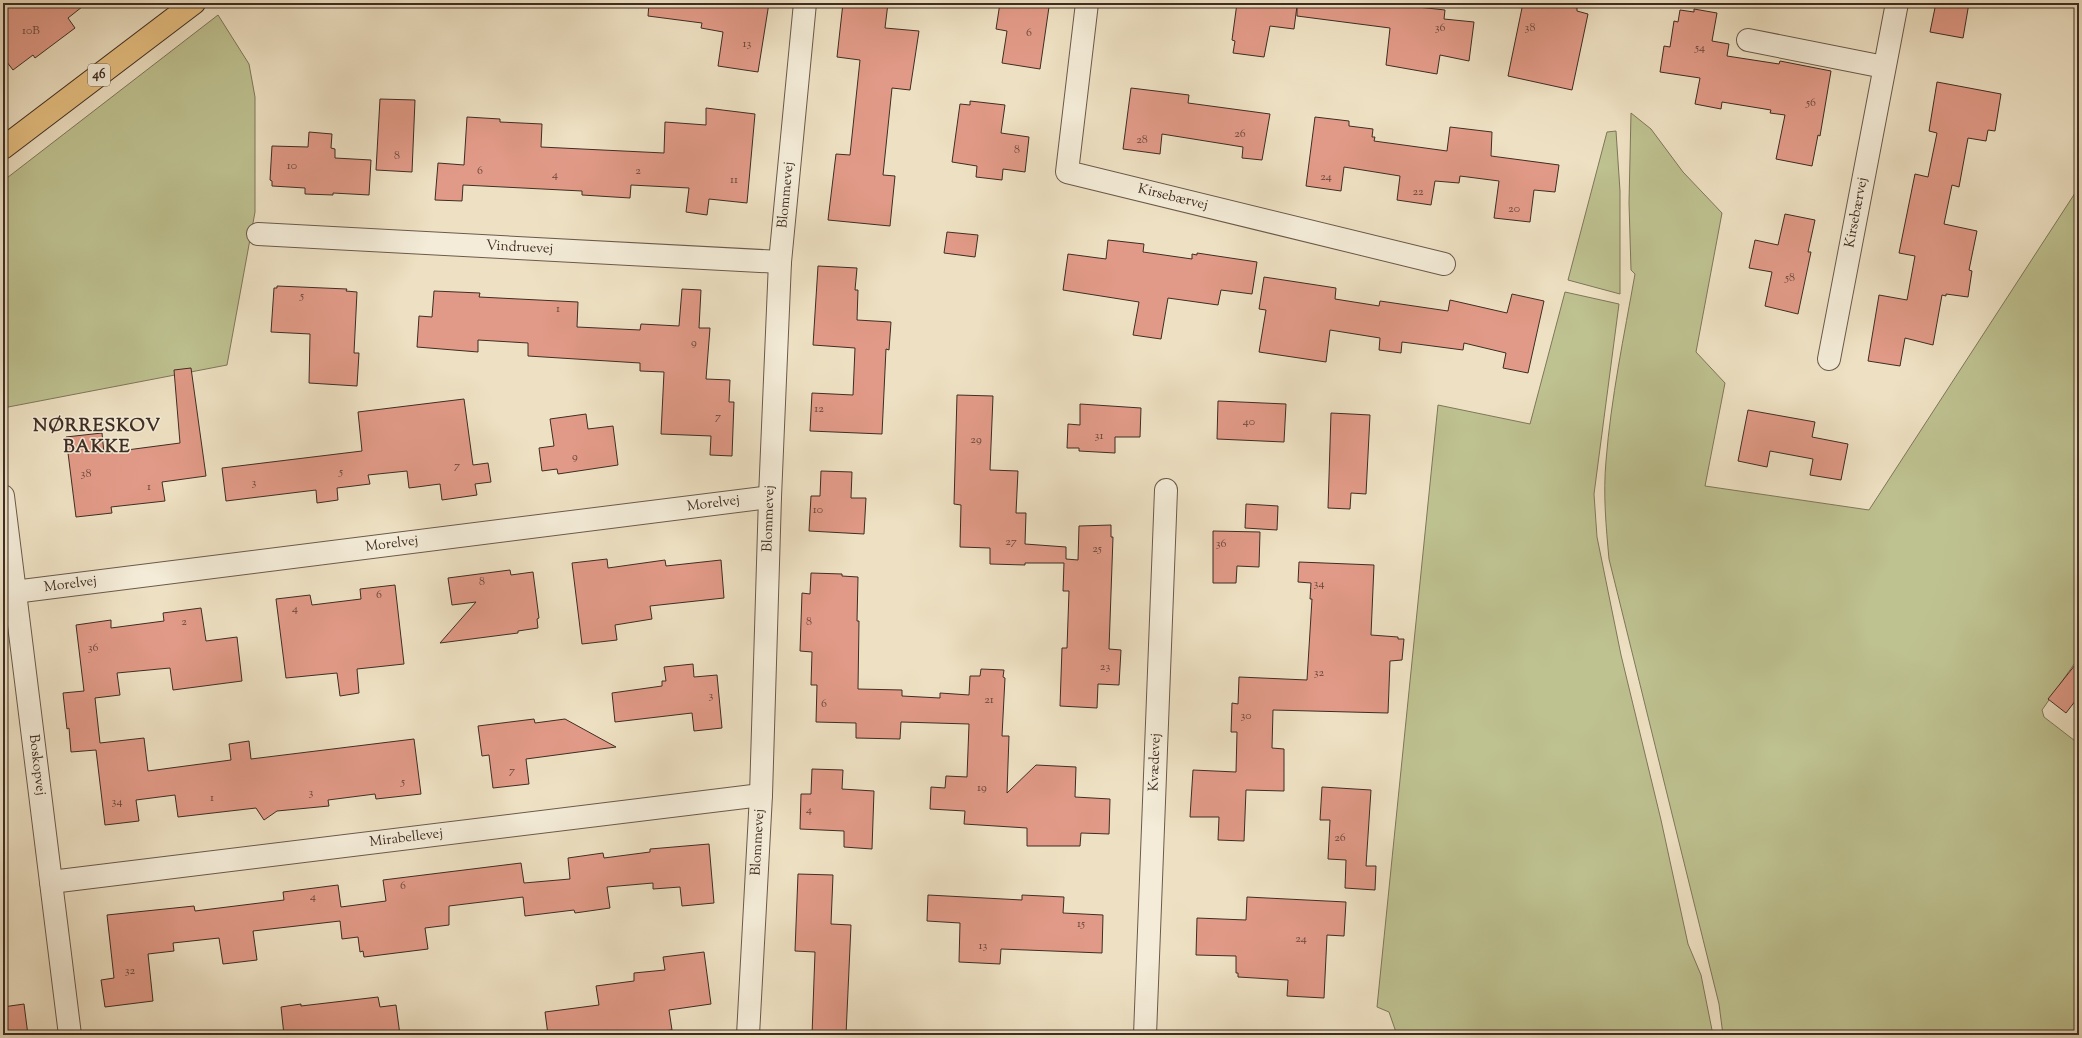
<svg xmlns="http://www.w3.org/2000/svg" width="2082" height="1038" viewBox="0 0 2082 1038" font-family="'Sorts Mill Goudy',serif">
	<rect width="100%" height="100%" fill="#eee1c3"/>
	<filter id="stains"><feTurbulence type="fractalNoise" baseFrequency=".005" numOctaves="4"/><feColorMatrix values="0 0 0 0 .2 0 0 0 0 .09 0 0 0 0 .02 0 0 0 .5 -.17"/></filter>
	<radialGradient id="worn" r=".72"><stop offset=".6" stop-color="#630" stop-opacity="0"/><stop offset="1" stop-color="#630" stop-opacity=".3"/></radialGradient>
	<g fill="#bec190" stroke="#7e775a">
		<path d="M218,15L249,64L255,97V212L227,365L3,408V181Z"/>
		<path d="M1631,113L1651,129L1683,172L1722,213L1696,352L1725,383L1705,486L1869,510L2079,187V613L2075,618L2079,622V657L2042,710L2044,717L2079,744V1035H1723L1719,1004L1609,559C1606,526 1603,494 1606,461C1611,398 1624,336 1635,274L1631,270L1629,203Z"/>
		<path d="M1616,131L1620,191V294L1568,280L1607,132Z"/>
		<path d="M1565,292L1619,304L1594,494L1597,537L1621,655L1661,820L1688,944L1701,975L1713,1035H1397L1389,1012L1377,1007L1438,405L1530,424Z"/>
	</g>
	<g fill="#e19a87" stroke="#3f2d23">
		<path d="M3,3H87L68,18L75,28L35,58L33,55L13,70L3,57Z"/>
		<path d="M649,3H769L758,72L718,66L723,32L701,28L702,23L648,16Z"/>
		<path d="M843,3H888L885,28L919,31L910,90L892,88L883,175L895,176L890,226L828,220L836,154L850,155L860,60L837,57Z"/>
		<path d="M1000,3H1032V5L1049,7L1040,69L1002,63L1007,31L996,29Z"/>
		<path d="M1237,3H1410L1418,7L1445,10L1444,19L1474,22L1469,61L1440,55L1437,74L1386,65L1390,28L1297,16V6L1294,29L1270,26L1264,57L1233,53L1235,41L1232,40Z"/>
		<path d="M1523,3H1554L1577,8V11L1588,14L1572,90L1508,76Z"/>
		<path d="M1936,3H1969L1963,38L1930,32Z"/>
		<path d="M1694,9L1717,13L1712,41L1729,44L1727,56L1779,64L1780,61L1831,71L1820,136L1818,135L1812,166L1776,159L1785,115L1770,113L1771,110L1722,102L1721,109L1695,104L1700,78L1660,72L1664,46L1670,47L1674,21L1678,22L1680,10L1694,12Z"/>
		<path d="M1937,82L2001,94L1995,131L1988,130L1986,141L1968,138L1959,187L1952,185L1944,224L1977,231L1969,270L1972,271L1968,297L1946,294V296L1942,295L1933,345L1905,338L1900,366L1868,361L1879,295L1907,300L1915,256L1899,253L1915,174L1928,177L1937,133L1929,131Z"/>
		<path d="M1131,88L1189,95L1188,103L1270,114L1262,160L1242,158L1243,147L1162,134L1160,154L1123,149Z"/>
		<path d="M380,99L415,100L412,172L376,170Z"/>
		<path d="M970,101L1005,105L1001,133L1029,137L1025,172L1003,169L1002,180L976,177L977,166L952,162L960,104L970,105Z"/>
		<path d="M706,108L755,114L747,203L709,199L707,215L686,212L689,188L631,185L630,198L582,195V191L463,185L462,201L435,200L438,163L464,165L467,117L500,119V122L542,124L541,147L664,153L665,122L706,125Z"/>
		<path d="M1315,117L1349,121V126L1373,129L1372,137H1375L1374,141L1447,151L1450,127L1492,132L1491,156L1559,165L1555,192L1534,190L1530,222L1494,218L1499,181L1460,176L1459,183L1435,181L1431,205L1397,200L1400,176L1344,167L1341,191L1306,186Z"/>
		<path d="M309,132L332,134L331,148L335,149V158L371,160L369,195L333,193V195L305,194V188L272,186V181L270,180L272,146L308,147Z"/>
		<path d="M1785,214L1815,220L1808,252H1811L1798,314L1765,306L1772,272L1749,268L1755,240L1778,245Z"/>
		<path d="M947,232L978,235L975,257L944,253Z"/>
		<path d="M1108,240L1144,244L1143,252L1192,259V254L1197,255V253L1257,262L1252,294L1221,290L1218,305L1168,298L1161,339L1133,335L1139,302L1063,290L1068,254L1106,259Z"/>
		<path d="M818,266L857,268L855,290H858L857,320L891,322L889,350L886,349L882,434L810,431L812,393L853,395L855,348L813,345Z"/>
		<path d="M1264,277L1336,288L1335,299L1379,306L1380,301L1448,311L1450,300L1507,313L1512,294L1544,301L1528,373L1503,368L1506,353L1464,343L1463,350L1402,342L1401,353L1379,350L1380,338L1330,330L1326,362L1259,352L1266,310L1259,309Z"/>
		<path d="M277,286L347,289L346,291L357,292L354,353H359L357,386L309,383L310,334L271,332L274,288H277Z"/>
		<path d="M682,289L701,290L699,328H710L706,379L730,380L729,402H734L732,456L710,455L711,436L661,434L664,372L640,371V363L528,356V343L478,340V352L417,347L419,316L432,317L434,291L480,293L479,297L578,302L577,327L640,330L641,324L679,326Z"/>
		<path d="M191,368L206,476L162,482L165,501L111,507L112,513L76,517L66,437L102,433L104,453L180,443L174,370Z"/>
		<path d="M957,395L993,396L990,470L1018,471L1016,513H1026L1025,544L1066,547V559L1078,560L1079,526L1111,525V537H1113L1109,649L1121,650L1119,685L1098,684L1097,708L1060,706L1062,648H1067L1069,591H1063L1064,563H1025V565L990,564V548L960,547L961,505L954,504Z"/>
		<path d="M464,399L473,465L488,463L491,482L475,484L477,495L442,500L440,484L409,488L407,471L368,475L370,484L337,488L338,500L317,503L316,490L226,501L222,468L362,451L358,412Z"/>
		<path d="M1218,401L1286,404L1284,442L1217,439Z"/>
		<path d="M1080,404L1141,408L1140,437H1115V453L1079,451V448H1067L1068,424L1080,425Z"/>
		<path d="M1748,410L1815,422L1812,437L1848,444L1841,480L1810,475L1813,459L1770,451L1767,467L1738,461Z"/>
		<path d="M1331,413L1370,415L1366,494L1351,493L1350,509L1328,508Z"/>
		<path d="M586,414L588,429L613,426L618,465L558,474L557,469L542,471L539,448L554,446L550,419Z"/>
		<path d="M821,471L852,472L851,498H866L864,534L809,531L811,496H820Z"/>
		<path d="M1246,504L1278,506L1277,530L1245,528Z"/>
		<path d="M1213,531L1260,532L1259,567L1237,566L1236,583H1213Z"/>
		<path d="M607,559L608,568L665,560L666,566L721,560L724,598L650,606L652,619L615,625L617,640L582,644L572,563Z"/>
		<path d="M1299,562L1374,565L1371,635L1398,637V639H1404L1402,660L1390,661L1388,713L1273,710L1272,748L1284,749V791L1246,790L1244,841L1218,840L1219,817H1190L1193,770L1236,772L1237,732H1231L1232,703L1238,704L1239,677L1307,680L1312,599H1310L1311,583L1298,582Z"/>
		<path d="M510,570L511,575L533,572L539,618L537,619L538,628L518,631V633L440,643L476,602L452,605L448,578Z"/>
		<path d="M811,573L842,574V576L858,577L857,621H859L858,689L902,690V696L940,698V693L969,695L970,676H980L981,669L1004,670L1003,677L1005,678L1002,736H1009L1007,793L1036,765L1076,767L1075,797L1110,799L1109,834L1081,833L1080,846H1027V828L964,824L965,811L930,809L931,787L945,788L946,776L967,777L969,724L901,722L900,739L856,738V723L816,722L817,685H811L812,652L800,651L802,593L810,594Z"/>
		<path d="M395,585L404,664L357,669L359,693L340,696L337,673L286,678L276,599L310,595L312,605L361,599L360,589Z"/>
		<path d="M201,608L206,641L237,637L242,681L173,690L170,668L117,673L120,695L95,698L100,743L144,738L148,771L231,760L229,744L249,741L251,759L414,739L421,794L376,799L375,794L328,800L329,806L277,811L264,820L256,808L178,817L175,795L136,800L139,821L105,825L96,750L71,752L69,728L67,729L63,693L84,691L76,625L111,620V628L164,621L163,613Z"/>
		<path d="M2079,660V696L2066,713L2048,699Z"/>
		<path d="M693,664L694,677L717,675L722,728L694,731L692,713L615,722L612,693L662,686V681H666L664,667Z"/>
		<path d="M534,719L535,723L565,719L616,747L526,759L529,784L493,788L489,755L482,756L478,726Z"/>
		<path d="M812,769L843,770L842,789L874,791L872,849L844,847V831L800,829L801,794H811Z"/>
		<path d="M1322,787L1371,790L1366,866H1376L1375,890L1345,888L1346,860L1328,859L1330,820H1320Z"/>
		<path d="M709,844L714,903L682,906L680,887L653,889V883L607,887L610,908L575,913L574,910L525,916L523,897L449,906V925L425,928L428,949L364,957L363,951L360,952L358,937L342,939L340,921L253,931L257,960L223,964L219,938L173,943L174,951L148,954L153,1001L105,1007L101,980L114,978L107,915L194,906L195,911L284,900L283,892L338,885L341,907L386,901L383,880L521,863L524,883L570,879L568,858L603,853L604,858L650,852V849Z"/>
		<path d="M798,874L833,875L831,924L851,925L846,1035H812L815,952L795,951Z"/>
		<path d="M928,895L1022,900V895L1064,897L1063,913L1103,915L1102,953L1001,949L1000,964L959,962L960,923L927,921Z"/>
		<path d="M1247,897L1346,902L1344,936L1327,935L1324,998L1287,996L1288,980L1238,977V973H1236V956L1196,955L1197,918L1246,920Z"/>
		<path d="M704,952L711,1004L669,1010L672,1030L631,1035H548L545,1012L599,1005L596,986L634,981V973L665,970L663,957Z"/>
		<path d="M378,997L380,1007L396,1005L400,1035H284L281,1007L301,1004V1006Z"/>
		<path d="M24,1004L28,1035H3V1007Z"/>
	</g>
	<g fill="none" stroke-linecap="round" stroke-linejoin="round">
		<defs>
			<g id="street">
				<path id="s1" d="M1087,3L1067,172L1444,264"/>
				<path d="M1748,40L1884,67"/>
				<path id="s2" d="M258,234L780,262"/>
				<path id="s3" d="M1829,359L1897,3"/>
				<path id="s4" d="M3,496L70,1035"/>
				<path id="s5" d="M14,592L770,497"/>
				<path id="s6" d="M51,882L761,795"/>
				<path id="s7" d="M748,1035L761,795L770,497L780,262L805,3"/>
				<path id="s8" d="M1145,1035L1166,490"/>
			</g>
			<path id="primary" d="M3,148L194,3"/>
		</defs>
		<use href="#street" stroke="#6b5a4b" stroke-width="24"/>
		<use href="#primary" stroke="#3f2d23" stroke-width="24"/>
		<use href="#street" stroke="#f4ecd8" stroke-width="22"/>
		<use href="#primary" stroke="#e7c082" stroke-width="22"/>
	</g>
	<g text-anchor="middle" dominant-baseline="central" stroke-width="3" stroke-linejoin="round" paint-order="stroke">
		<g font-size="12" fill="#68483c">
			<text x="1440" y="28">36</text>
			<text x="1530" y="28">38</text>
			<text x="31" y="31">10B</text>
			<text x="1029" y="33">6</text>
			<text x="747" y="44">13</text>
			<text x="1700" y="48">54</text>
			<text x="1811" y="103">56</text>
			<text x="1240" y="134">26</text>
			<text x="1142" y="140">28</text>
			<text x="1017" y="150">8</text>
			<text x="397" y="156">8</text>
			<text x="292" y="166">10</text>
			<text x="480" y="171">6</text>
			<text x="638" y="171">2</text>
			<text x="555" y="175">4</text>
			<text x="1326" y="177">24</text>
			<text x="734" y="180">11</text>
			<text x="1418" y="192">22</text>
			<text x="1514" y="209">20</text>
			<text x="1790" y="278">58</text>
			<text x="302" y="296">5</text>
			<text x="558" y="309">1</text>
			<text x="694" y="343">9</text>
			<text x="819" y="409">12</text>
			<text x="718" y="417">7</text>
			<text x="1249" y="422">40</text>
			<text x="1099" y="436">31</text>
			<text x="976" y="440">29</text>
			<text x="575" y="457">9</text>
			<text x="457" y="466">7</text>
			<text x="341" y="472">5</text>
			<text x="86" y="474">38</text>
			<text x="254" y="483">3</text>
			<text x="149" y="487">1</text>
			<text x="818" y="510">10</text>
			<text x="1011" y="542">27</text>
			<text x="1221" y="544">36</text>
			<text x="1097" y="549">25</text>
			<text x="482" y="582">8</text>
			<text x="1319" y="584">34</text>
			<text x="379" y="595">6</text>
			<text x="295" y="609">4</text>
			<text x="184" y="622">2</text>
			<text x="809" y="622">8</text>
			<text x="93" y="648">36</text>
			<text x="1105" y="667">23</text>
			<text x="1319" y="673">32</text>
			<text x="711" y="696">3</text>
			<text x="989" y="700">21</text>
			<text x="824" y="704">6</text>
			<text x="1246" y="716">30</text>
			<text x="512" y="771">7</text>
			<text x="403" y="782">5</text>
			<text x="982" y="788">19</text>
			<text x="311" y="793">3</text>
			<text x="212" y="798">1</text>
			<text x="117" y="802">34</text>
			<text x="809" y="810">4</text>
			<text x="1340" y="838">26</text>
			<text x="403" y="886">6</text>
			<text x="313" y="897">4</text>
			<text x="1081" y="924">15</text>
			<text x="1301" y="939">24</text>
			<text x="983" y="946">13</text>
			<text x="130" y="971">32</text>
		</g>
		<rect fill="#f4ecd8" stroke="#756659" stroke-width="1" x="88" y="64" width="22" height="22" rx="3"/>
		<g font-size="13" font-weight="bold" fill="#3f2d23">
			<text x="99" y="75">46</text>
		</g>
		<g font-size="14" fill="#3f2d23" stroke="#f4ecd8">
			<text stroke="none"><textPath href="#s7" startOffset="841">Blommevej</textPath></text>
			<text stroke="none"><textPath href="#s1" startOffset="279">Kirsebærvej</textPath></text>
			<text stroke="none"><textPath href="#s3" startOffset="149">Kirsebærvej</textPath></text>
			<text stroke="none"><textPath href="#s2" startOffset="262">Vindruevej</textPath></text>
			<text stroke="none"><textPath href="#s5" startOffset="705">Morelvej</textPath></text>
			<text stroke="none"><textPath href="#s7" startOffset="517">Blommevej</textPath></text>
			<text stroke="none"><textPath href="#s5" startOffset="381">Morelvej</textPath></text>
			<text stroke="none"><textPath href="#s5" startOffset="57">Morelvej</textPath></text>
			<text stroke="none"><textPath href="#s8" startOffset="273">Kvædevej</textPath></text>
			<text stroke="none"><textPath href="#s4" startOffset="271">Boskopvej</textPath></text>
			<text stroke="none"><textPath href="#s6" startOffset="358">Mirabellevej</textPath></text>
			<text stroke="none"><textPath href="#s7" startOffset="193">Blommevej</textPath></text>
		</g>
		<g font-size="18" font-weight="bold" letter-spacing="1" fill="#3f2d23" stroke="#f4ecd8">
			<text x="97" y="427">NØRRESKOV<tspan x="97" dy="21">BAKKE</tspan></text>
		</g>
	</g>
	<rect width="2082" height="1038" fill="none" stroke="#eee1c3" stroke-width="16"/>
	<rect x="4" y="4" width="2074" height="1030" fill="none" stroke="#3f2d23" stroke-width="2"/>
	<rect x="8" y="8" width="2066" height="1022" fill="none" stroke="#3f2d23"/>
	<rect width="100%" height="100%" filter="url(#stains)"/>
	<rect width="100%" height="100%" fill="url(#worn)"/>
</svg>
